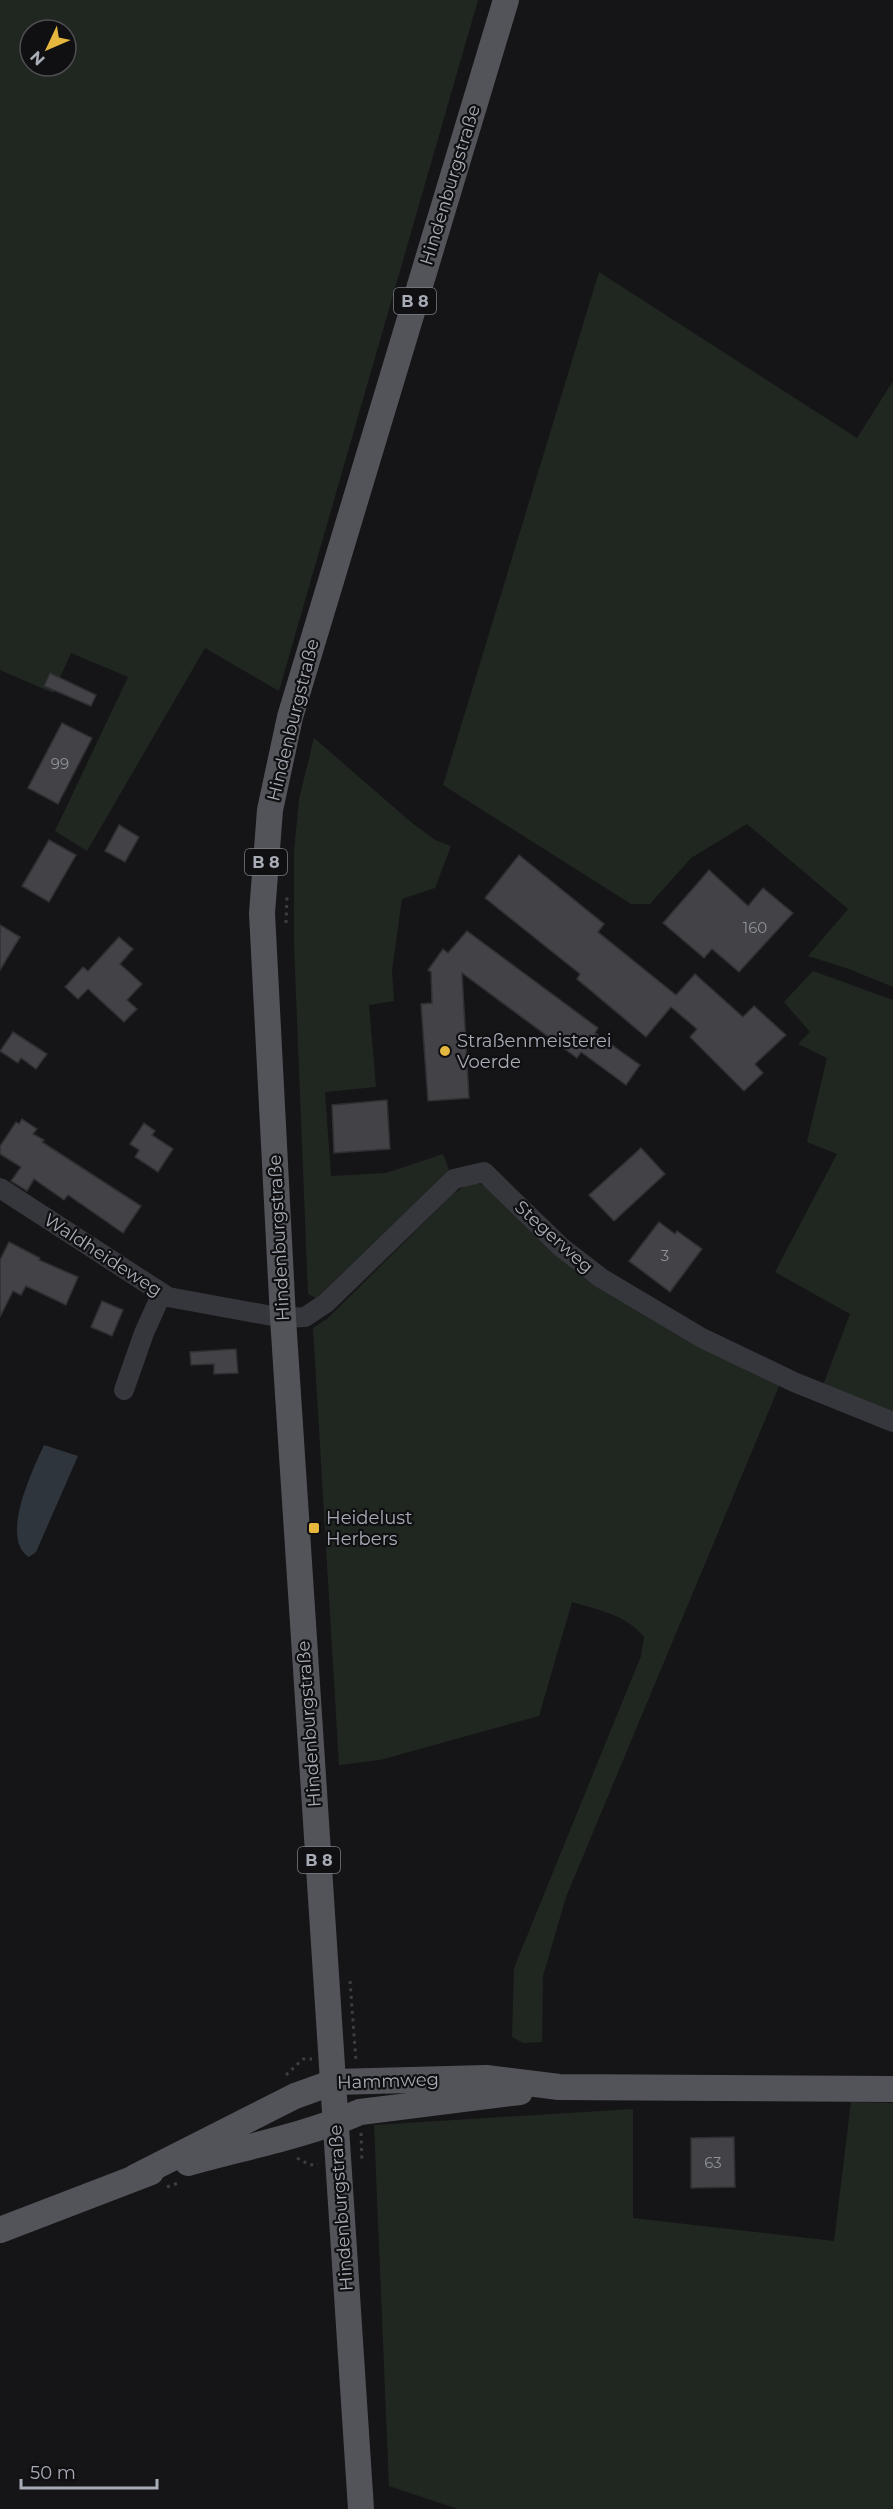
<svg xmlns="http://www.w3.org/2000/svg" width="893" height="2509" viewBox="0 0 893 2509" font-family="Montserrat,sans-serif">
	<rect width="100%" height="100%" fill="#151517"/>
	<g fill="#202721" fill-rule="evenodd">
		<path d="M0,0H478L279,691L205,648L87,851L55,831L128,677L71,653L53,693L0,670ZM30,30H66V66H30Z"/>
		<path d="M599,272L857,438L893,381V987L849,969L808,956L848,909L747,824L691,858L650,904H631L443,785Z"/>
		<path d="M314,738L412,823L435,840L451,846L435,888L402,899L392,970L394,1001L369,1005L376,1087L325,1092L331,1176L386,1173L443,1154L449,1170L316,1298L308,1294L294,945V852L299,799Z"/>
		<path d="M813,971L893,1000V1417L822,1388L850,1314L775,1272L837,1154L807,1142L827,1058L798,1044L810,1032L784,1002Z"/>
		<path d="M474,1183L488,1186L584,1278L780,1384L566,1897L543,1976L542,2042L523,2043L512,2037L514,1968L641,1656L644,1637C627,1615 598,1610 572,1602L539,1716L380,1760L339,1765L313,1328L328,1318L453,1194L465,1186Z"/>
		<path d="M851,2102L893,2103V2509H458L389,2486L374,2125L633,2109V2218L834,2241Z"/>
	</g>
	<path fill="#2e353c" d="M44,1445L78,1456L36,1552L29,1557C0,1539 31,1473 44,1445Z"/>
	<g fill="#424247" stroke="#302f33" stroke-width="1.5">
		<path d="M50,673L96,695L91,706L44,686Z"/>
		<path d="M62,723L92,738L58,804L28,788Z"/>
		<path d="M119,825L139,837L125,862L105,851Z"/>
		<path d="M49,840L76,855L49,902L22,886Z"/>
		<path d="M519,855L604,924L598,932L676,995L695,974L743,1017L754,1006L786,1035L755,1064L763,1073L744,1091L690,1037L697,1029L671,1007L646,1037L577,979L580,974L485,898Z"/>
		<path d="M709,870L748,906L763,888L793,913L739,972L712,949L704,958L663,923Z"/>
		<path d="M0,925L20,937L0,970Z"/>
		<path d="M467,931L598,1028L595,1033L640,1065L626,1085L581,1052L577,1058L462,973L469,1098L428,1101L421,1004L432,1003L431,972L428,970L443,949L448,953Z"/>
		<path d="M119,937L133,949L120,964L142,984L127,1000L137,1009L124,1022L88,989L78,999L65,987L83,967L88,971Z"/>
		<path d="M13,1032L47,1054L36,1069L21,1058L18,1063L0,1051Z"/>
		<path d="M387,1100L390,1149L334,1153L332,1105Z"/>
		<path d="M22,1119L37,1129L33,1134L44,1140L42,1142L141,1206L123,1233L68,1195L64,1200L34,1179L27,1191L11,1181L21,1167L0,1154V1146L16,1122L19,1124Z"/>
		<path d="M144,1123L155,1131L152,1135L173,1149L158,1172L135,1157L139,1150L130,1144Z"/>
		<path d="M641,1148L665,1174L614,1221L589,1195Z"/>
		<path d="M659,1222L675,1234L677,1231L702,1249L670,1292L629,1261Z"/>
		<path d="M9,1242L40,1258L39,1260L78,1277L66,1305L26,1286L21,1295L13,1291L0,1317V1260Z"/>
		<path d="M102,1301L123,1310L112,1336L91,1327Z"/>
		<path d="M236,1349L238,1373L214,1374V1364L191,1365L190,1352Z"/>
		<path d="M734,2137L735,2187L691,2188V2138Z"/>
	</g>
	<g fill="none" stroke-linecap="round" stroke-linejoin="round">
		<g stroke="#3d3e43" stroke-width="3" stroke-dasharray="3 4.5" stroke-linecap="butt">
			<path d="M286,923L287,897"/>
			<path d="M350,1981L356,2061"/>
			<path d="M286,2075L303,2059H312"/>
			<path d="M361,2133L362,2163"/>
			<path d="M297,2158L310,2165L318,2164"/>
			<path d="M167,2187L181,2182"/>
		</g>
		<g stroke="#36373c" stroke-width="20">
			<path d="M0,1188L168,1297L283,1318L305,1317L326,1303L454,1179L484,1172L561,1247L601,1278L702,1338L794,1382L893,1422"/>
			<path d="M124,1390L144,1333L162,1293"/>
		</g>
		<g stroke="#53545a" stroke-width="26">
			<path d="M188,2163C245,2147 305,2136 360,2112L520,2092"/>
			<path d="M135,2177L295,2096L334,2082L486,2078L559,2087L893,2089"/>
			<path d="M0,2230L151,2172"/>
			<path d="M361,2509L283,1318L262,913L270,810L290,717L506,0"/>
		</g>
	</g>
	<g fill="#e6b73e" stroke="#101012" stroke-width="2">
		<circle cx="445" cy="1051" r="6"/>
		<rect x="308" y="1522" width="12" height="12" rx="3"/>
	</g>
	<g text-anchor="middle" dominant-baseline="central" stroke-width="4.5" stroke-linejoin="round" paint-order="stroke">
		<g font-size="15" fill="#8e929a">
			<text x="60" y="763">99</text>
			<text x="755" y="927">160</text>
			<text x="665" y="1255">3</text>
			<text x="713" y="2162">63</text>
		</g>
		<g fill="#101012" stroke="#7a7d85" stroke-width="1.5">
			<rect x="394" y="288" width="42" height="26" rx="4.5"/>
			<rect x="245" y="849" width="42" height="26" rx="4.5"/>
			<rect x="298" y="1847" width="42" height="26" rx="4.5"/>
		</g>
		<g font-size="16" font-weight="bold" fill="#a8acb6">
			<text x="415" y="301">B 8</text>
			<text x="266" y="862">B 8</text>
			<text x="319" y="1860">B 8</text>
		</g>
		<g font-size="18" fill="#a8acb6" stroke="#101012">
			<text transform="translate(450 185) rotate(-73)">Hindenburgstraße</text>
			<text transform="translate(293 720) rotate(-76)">Hindenburgstraße</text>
			<text transform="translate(554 1237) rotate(42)">Stegerweg</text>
			<text transform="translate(279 1238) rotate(-93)">Hindenburgstraße</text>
			<text transform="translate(103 1255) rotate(33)">Waldheideweg</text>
			<text transform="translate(309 1724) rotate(-94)">Hindenburgstraße</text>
			<text transform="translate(388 2081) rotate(-2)">Hammweg</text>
			<text transform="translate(341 2208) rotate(-94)">Hindenburgstraße</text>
		</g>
		<g font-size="18" fill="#a8acb6" stroke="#101012" text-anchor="start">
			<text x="457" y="1041">Straßenmeisterei<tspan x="457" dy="21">Voerde</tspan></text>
			<text x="326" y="1518">Heidelust<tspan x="326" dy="21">Herbers</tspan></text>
		</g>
	</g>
	<g transform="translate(48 48) rotate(226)"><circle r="28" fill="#101012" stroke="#4d4e54" stroke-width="1.5"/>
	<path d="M0-4.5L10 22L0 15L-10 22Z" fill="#e6b73e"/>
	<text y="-9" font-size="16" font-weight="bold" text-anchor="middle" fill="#a8acb6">N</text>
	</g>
	<path d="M21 2479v9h136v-9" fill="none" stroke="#a8acb6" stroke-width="3"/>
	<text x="30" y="2479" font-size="18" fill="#a8acb6" stroke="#101012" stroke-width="4.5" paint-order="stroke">50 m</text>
</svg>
